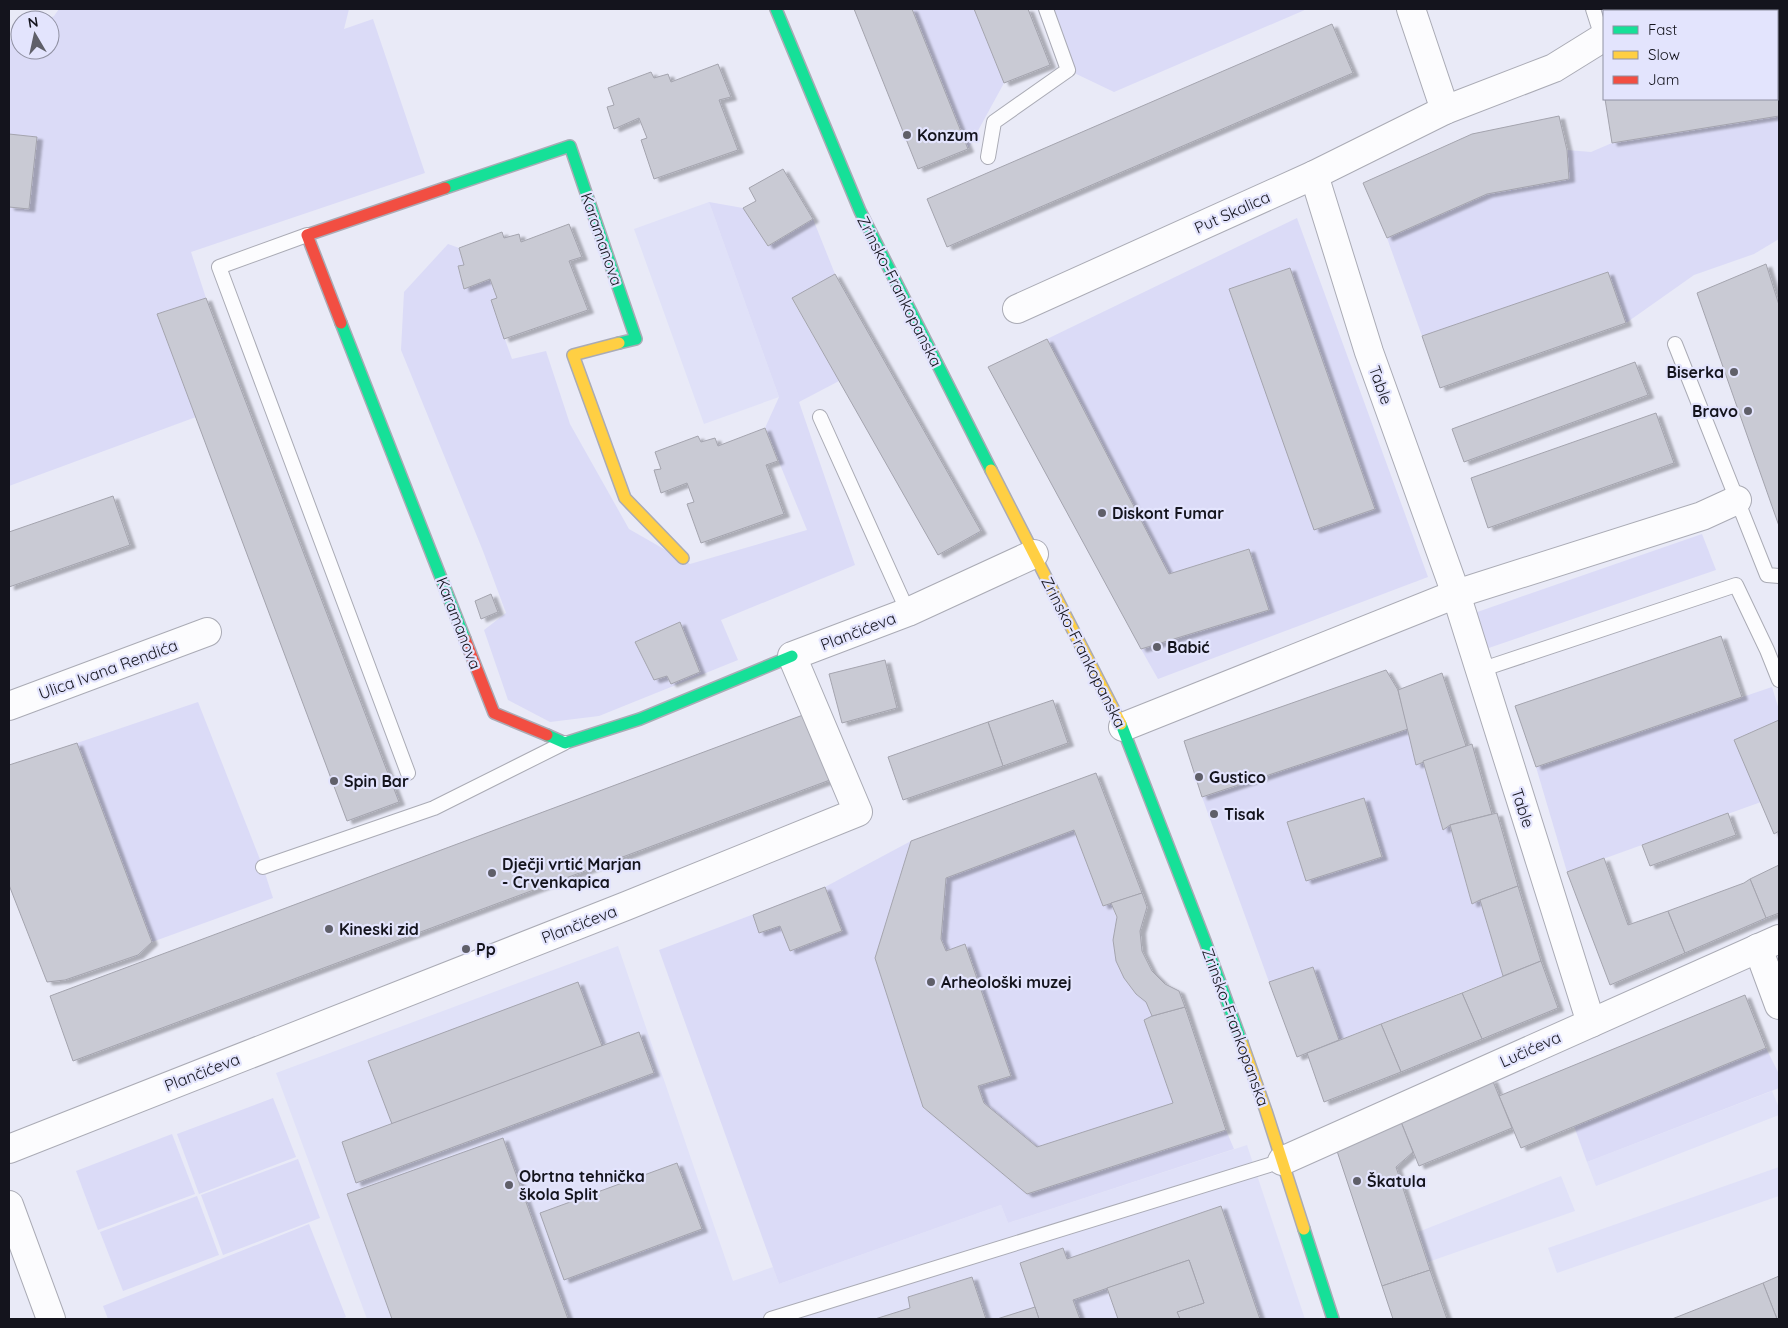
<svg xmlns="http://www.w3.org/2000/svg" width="1788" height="1328" viewBox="0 0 1788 1328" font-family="Quicksand,sans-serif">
	<defs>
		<filter id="shadow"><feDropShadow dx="5.5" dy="3" stdDeviation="1" flood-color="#0004"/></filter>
	</defs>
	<rect width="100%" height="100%" fill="#e9eaf7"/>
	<g fill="#e0e1f8">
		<path d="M709,202L779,397L704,424L634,229Z"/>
		<path d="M618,946L733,1281L773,1267L779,1284L1001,1205L1008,1223L1247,1145L1305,1319H367L276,1073Z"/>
		<path d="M1772,1091L1779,1108V1115L1596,1186L1587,1162Z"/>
		<path d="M1779,1167V1196L1557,1273L1548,1248Z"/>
		<path d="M1561,1176L1575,1211L1428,1262L1418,1232Z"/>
	</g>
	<g fill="#dbdbf7">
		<path d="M59,9H349L344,29L373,19L425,173L191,252L206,298L157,314L196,417L9,486V40L20,34V50H50V20H46L54,16Z"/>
		<path d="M912,9H974L1004,83L968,149Z"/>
		<path d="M1046,9H1307L1114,92L1068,70Z"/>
		<path d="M1724,9H1779V239L1754,254L1694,275L1626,323L1608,272L1422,336L1387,238L1487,194L1569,179L1567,150L1591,152L1612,143L1605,99H1777V11H1719Z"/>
		<path d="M709,202L743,208L768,246L813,219L835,274L792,299L839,381L799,402L855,565L721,620L738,660L599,716L550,722L508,700L484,630L506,613L483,551L401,350L404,292L448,244L459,248L464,265L458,267L464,289L490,279L497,298L491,300L512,359L546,351L570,424L629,529L690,564L807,530L765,428L779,397Z"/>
		<path d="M1297,218L1428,577L1158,679L1141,649L1269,609L1249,549L1169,574L1047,339Z"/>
		<path d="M1702,534L1716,570L1474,653L1463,617Z"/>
		<path d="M1772,687L1779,710V720L1734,740L1761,802L1567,872L1536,767Z"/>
		<path d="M198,702L263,867L273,898L152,942L77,743Z"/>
		<path d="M1408,729L1423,761L1443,829L1450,825L1472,904L1480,900L1503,976L1339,1040L1313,968L1269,982L1202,797Z"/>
		<path d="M1074,830L1103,906L1111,903L1152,1016L1173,1103L1037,1147L984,1103L978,1086L1011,1076L966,945L946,951L941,939L946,878Z"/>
		<path d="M911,841L875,958L923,1107L1027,1194L1226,1130L1234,1149L1008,1223L1001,1205L779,1284L659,950L825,887Z"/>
		<path d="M1766,1048L1779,1074V1088L1587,1162L1574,1126Z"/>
		<path d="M273,1098L296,1157L199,1194L177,1134Z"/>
		<path d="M172,1134L195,1194L98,1230L76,1171Z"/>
		<path d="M298,1159L320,1218L223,1255L201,1195Z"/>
		<path d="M197,1196L219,1255L123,1291L100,1232Z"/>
		<path d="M309,1224L346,1317L341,1319H108L103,1306Z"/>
	</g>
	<g fill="#c9cad4" stroke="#a4a4ae" filter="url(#shadow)">
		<path d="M854,9H912L968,149L918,169Z"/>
		<path d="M974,9H1028L1050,65L1004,83Z"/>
		<path d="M1332,24L1353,73L947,247L927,199Z"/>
		<path d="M1777,62H1779V116L1612,143L1605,99H1777Z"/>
		<path d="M718,64L731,97L719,100L738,150L654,179L641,140L647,138L639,118L614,129L607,107L614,105L608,88L651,72L654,78L668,74L671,82Z"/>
		<path d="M1559,116L1567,150L1569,179L1487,194L1387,238L1363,183L1472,134Z"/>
		<path d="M9,134L37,137L29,209L9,207Z"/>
		<path d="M783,169L813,219L768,246L743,208L756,201L749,188Z"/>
		<path d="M569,224L582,257L569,261L588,310L504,339L491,300L497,298L490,279L464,289L458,266L464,265L459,248L502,232L504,238L519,234L521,242Z"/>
		<path d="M1766,264L1779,305V526L1697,293Z"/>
		<path d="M1290,268L1375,509L1314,530L1229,289Z"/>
		<path d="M1608,272L1626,323L1440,388L1422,336Z"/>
		<path d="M835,274L981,531L938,555L792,298Z"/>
		<path d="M206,298L399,802L347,821L157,314Z"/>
		<path d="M1047,339L1169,574L1249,549L1269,610L1141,649L988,367Z"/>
		<path d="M1635,362L1648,395L1464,462L1452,429Z"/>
		<path d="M1656,413L1674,463L1488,528L1471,478Z"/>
		<path d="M765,428L778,461L766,465L784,514L701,543L687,504L694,502L687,483L661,493L654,470L661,469L655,452L698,436L701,442L715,438L718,446Z"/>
		<path d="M113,496L130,545L9,587V532Z"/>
		<path d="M491,594L498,612L481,619L475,601Z"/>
		<path d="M680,622L700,672L671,684L667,676L654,680L635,642Z"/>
		<path d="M1721,636L1742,697L1536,767L1515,706Z"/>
		<path d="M885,660L897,708L842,723L829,674Z"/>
		<path d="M1386,670L1398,690L1408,729L1202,797L1184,741Z"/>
		<path d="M1442,673L1466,746L1416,765L1398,690Z"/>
		<path d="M1053,700L1068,743L1003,766L988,722Z"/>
		<path d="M803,715L830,780L73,1061L50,996Z"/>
		<path d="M1779,720V831L1774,834L1734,740Z"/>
		<path d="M988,722L1003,766L903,800L888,757Z"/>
		<path d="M77,743L152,942L138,955L65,980L47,982L9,885V765Z"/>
		<path d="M1472,744L1492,814L1450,825L1443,830L1423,761Z"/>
		<path d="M1096,773L1142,893L1103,906L1074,830L946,878L941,939L946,951L965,944L1011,1076L978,1086L984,1103L1037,1147L1173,1103L1144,1020L1152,1016L1185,1007L1226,1130L1027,1194L923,1107L875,958L911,841Z"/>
		<path d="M1364,798L1382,857L1306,881L1287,822Z"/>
		<path d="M1497,813L1518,886L1480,900L1472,904L1450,825Z"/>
		<path d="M1728,813L1736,835L1650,866L1642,845Z"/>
		<path d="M1604,858L1628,925L1668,911L1685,953L1610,985L1567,872Z"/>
		<path d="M1779,865V913L1766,918L1750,879Z"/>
		<path d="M1750,879L1766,918L1685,953L1668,911L1744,883Z"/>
		<path d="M1518,886L1541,961L1503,976L1480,900Z"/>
		<path d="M825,887L842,931L790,951L780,926L759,933L753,915Z"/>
		<path d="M1142,893L1147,907L1140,931L1142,951L1152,971L1165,984L1179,991L1185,1007L1152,1016L1146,1002L1136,994L1124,978L1116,961L1113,940L1117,917L1111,903Z"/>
		<path d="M1541,961L1558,1008L1482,1039L1462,993Z"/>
		<path d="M1313,967L1339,1040L1297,1057L1269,982Z"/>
		<path d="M578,982L602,1046L392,1124L368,1061Z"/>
		<path d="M1462,993L1482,1039L1401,1072L1381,1024Z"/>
		<path d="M1745,995L1766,1048L1521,1148L1499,1096Z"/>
		<path d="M1381,1024L1401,1072L1324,1102L1307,1053Z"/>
		<path d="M639,1032L654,1073L356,1183L342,1142Z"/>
		<path d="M1492,1079L1512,1128L1419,1166L1399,1117Z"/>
		<path d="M1399,1117L1413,1152L1396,1167L1430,1270L1382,1286L1336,1148Z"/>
		<path d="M503,1138L568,1319H392L347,1194Z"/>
		<path d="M677,1163L702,1229L564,1280L540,1213Z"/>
		<path d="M1221,1206L1260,1319H1180L1177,1312L1204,1303L1189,1260L1073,1300L1080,1319H1039L1020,1263L1063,1248L1067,1259Z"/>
		<path d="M1189,1260L1204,1303L1177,1312L1180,1319H1118L1107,1288Z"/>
		<path d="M1430,1270L1447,1319H1393L1382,1286Z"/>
		<path d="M1779,1276V1319H1777L1763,1283Z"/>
		<path d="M972,1277L986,1319H875L910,1308L908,1297Z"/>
		<path d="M1763,1283L1777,1319H1672Z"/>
		<path d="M1035,1307L1039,1319H997Z"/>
	</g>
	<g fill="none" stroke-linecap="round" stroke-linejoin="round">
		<defs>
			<g id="lane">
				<path d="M1593,9L1602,37"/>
				<path d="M988,157L994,122L1068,70L1046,9"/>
				<path d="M307,235L219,267L408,773"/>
				<path d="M1675,344L1767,575L1779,576"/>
				<path d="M820,417L908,612"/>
				<path d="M1480,670L1736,585L1767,650L1779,680"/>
				<path d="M263,867L434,808L564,743"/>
				<path d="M771,1319L1282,1161"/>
			</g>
			<g id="street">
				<path d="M1411,9L1445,110"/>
				<path d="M1658,11L1663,9"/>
				<path d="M1314,175L1369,352L1456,594L1591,1023"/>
				<path d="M1017,309L1314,175L1445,110L1554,68L1604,37"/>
				<path d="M9,706L207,632"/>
				<path d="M1123,727L1456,594L1702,516L1737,500"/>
				<path d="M1758,948L1779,1005"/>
				<path d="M9,1149L626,906L858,812L792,656L908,612L1034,554"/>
				<path d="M1282,1161L1779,939"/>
				<path d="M9,1205L51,1319"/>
			</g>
			<g id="fast">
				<path d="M776,9L860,211L991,470"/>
				<path d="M445,188L570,146L636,339L619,343"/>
				<path d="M341,323L465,639"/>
				<path d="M1121,724L1205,941L1242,1043"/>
				<path d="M547,735L565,743L640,719L792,656"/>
				<path d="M1304,1229L1333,1319"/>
			</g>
			<g id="slow">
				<path d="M619,343L573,355L625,498L683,558"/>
				<path d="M991,470L1121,724"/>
				<path d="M1242,1043L1266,1111L1304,1229"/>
			</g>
			<g id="jam">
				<path d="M341,323L307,235L445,188"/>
				<path d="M465,639L494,713L547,735"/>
			</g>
		</defs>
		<use href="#lane" stroke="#aaabb5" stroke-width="16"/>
		<use href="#street" stroke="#aaabb5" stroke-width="30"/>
		<use href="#fast" stroke="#aaabb5" stroke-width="14"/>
		<use href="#slow" stroke="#aaabb5" stroke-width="14"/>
		<use href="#jam" stroke="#aaabb5" stroke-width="14"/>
		<use href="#lane" stroke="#fcfcfe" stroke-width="14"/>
		<use href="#street" stroke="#fcfcfe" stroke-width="28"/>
		<use href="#fast" stroke="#16e098" stroke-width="11"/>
		<use href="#slow" stroke="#ffcf43" stroke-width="11"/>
		<use href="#jam" stroke="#f24e42" stroke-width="11"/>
	</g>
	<g fill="#5f5f69" stroke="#e3e4fd" stroke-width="2">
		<circle cx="907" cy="135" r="5"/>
		<circle cx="1734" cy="372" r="5"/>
		<circle cx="1748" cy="411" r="5"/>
		<circle cx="1102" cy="513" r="5"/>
		<circle cx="1157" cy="647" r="5"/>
		<circle cx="1199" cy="777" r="5"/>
		<circle cx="334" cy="781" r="5"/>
		<circle cx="1214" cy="814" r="5"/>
		<circle cx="492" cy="873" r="5"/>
		<circle cx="329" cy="929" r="5"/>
		<circle cx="466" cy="949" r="5"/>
		<circle cx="931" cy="982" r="5"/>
		<circle cx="1357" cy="1181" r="5"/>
		<circle cx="509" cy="1185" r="5"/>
	</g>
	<g text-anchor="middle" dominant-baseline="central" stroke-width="4.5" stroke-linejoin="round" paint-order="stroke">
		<g font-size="16" font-weight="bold" fill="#14141d" stroke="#e3e4fd" text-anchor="start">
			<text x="917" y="135">Konzum</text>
			<text x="1724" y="372" text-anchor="end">Biserka</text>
			<text x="1738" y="411" text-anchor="end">Bravo</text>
			<text x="1112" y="513">Diskont Fumar</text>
			<text x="1167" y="647">Babić</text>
			<text x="1209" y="777">Gustico</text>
			<text x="344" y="781">Spin Bar</text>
			<text x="1224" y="814">Tisak</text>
			<text x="502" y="864">Dječji vrtić Marjan<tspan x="502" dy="18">- Crvenkapica</tspan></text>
			<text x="339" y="929">Kineski zid</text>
			<text x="476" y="949">Pp</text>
			<text x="941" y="982">Arheološki muzej</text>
			<text x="519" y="1176">Obrtna tehnička<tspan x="519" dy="18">škola Split</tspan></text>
			<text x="1367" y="1181">Škatula</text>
		</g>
		<g font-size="16" fill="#14141d" stroke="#e3e4fd">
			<text transform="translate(1232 212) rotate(-24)">Put Skalica</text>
			<text transform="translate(602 239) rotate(71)">Karamanova</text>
			<text transform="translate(900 291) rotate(63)">Zrinsko-Frankopanska</text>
			<text transform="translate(1381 385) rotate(70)">Table</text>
			<text transform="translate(459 623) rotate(69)">Karamanova</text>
			<text transform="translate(858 631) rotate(-21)">Plančićeva</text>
			<text transform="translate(1084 652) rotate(63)">Zrinsko-Frankopanska</text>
			<text transform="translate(108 669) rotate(-20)">Ulica Ivana Rendića</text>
			<text transform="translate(1523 808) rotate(72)">Table</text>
			<text transform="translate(579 924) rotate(-21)">Plančićeva</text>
			<text transform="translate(1236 1027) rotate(70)">Zrinsko-Frankopanska</text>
			<text transform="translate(1530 1049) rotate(-24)">Lučićeva</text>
			<text transform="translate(202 1072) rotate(-21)">Plančićeva</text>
		</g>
	</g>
	<rect width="1788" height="1328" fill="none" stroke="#14141d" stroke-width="20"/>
	<rect x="1603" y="10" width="175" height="90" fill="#e3e4fd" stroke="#9091a3"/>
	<rect x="1613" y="26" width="25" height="8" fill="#16e098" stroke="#9091a3"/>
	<text x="1648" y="35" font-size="15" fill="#14141d">Fast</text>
	<rect x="1613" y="51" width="25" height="8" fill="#ffcf43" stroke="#9091a3"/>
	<text x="1648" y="60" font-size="15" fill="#14141d">Slow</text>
	<rect x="1613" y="76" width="25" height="8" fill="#f24e42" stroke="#9091a3"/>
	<text x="1648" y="85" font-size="15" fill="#14141d">Jam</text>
	<g transform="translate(35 35) rotate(351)"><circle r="24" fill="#e3e4fd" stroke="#9091a3"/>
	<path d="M0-4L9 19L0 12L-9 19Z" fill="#5f5f69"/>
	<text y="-8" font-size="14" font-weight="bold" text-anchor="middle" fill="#14141d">N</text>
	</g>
</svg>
